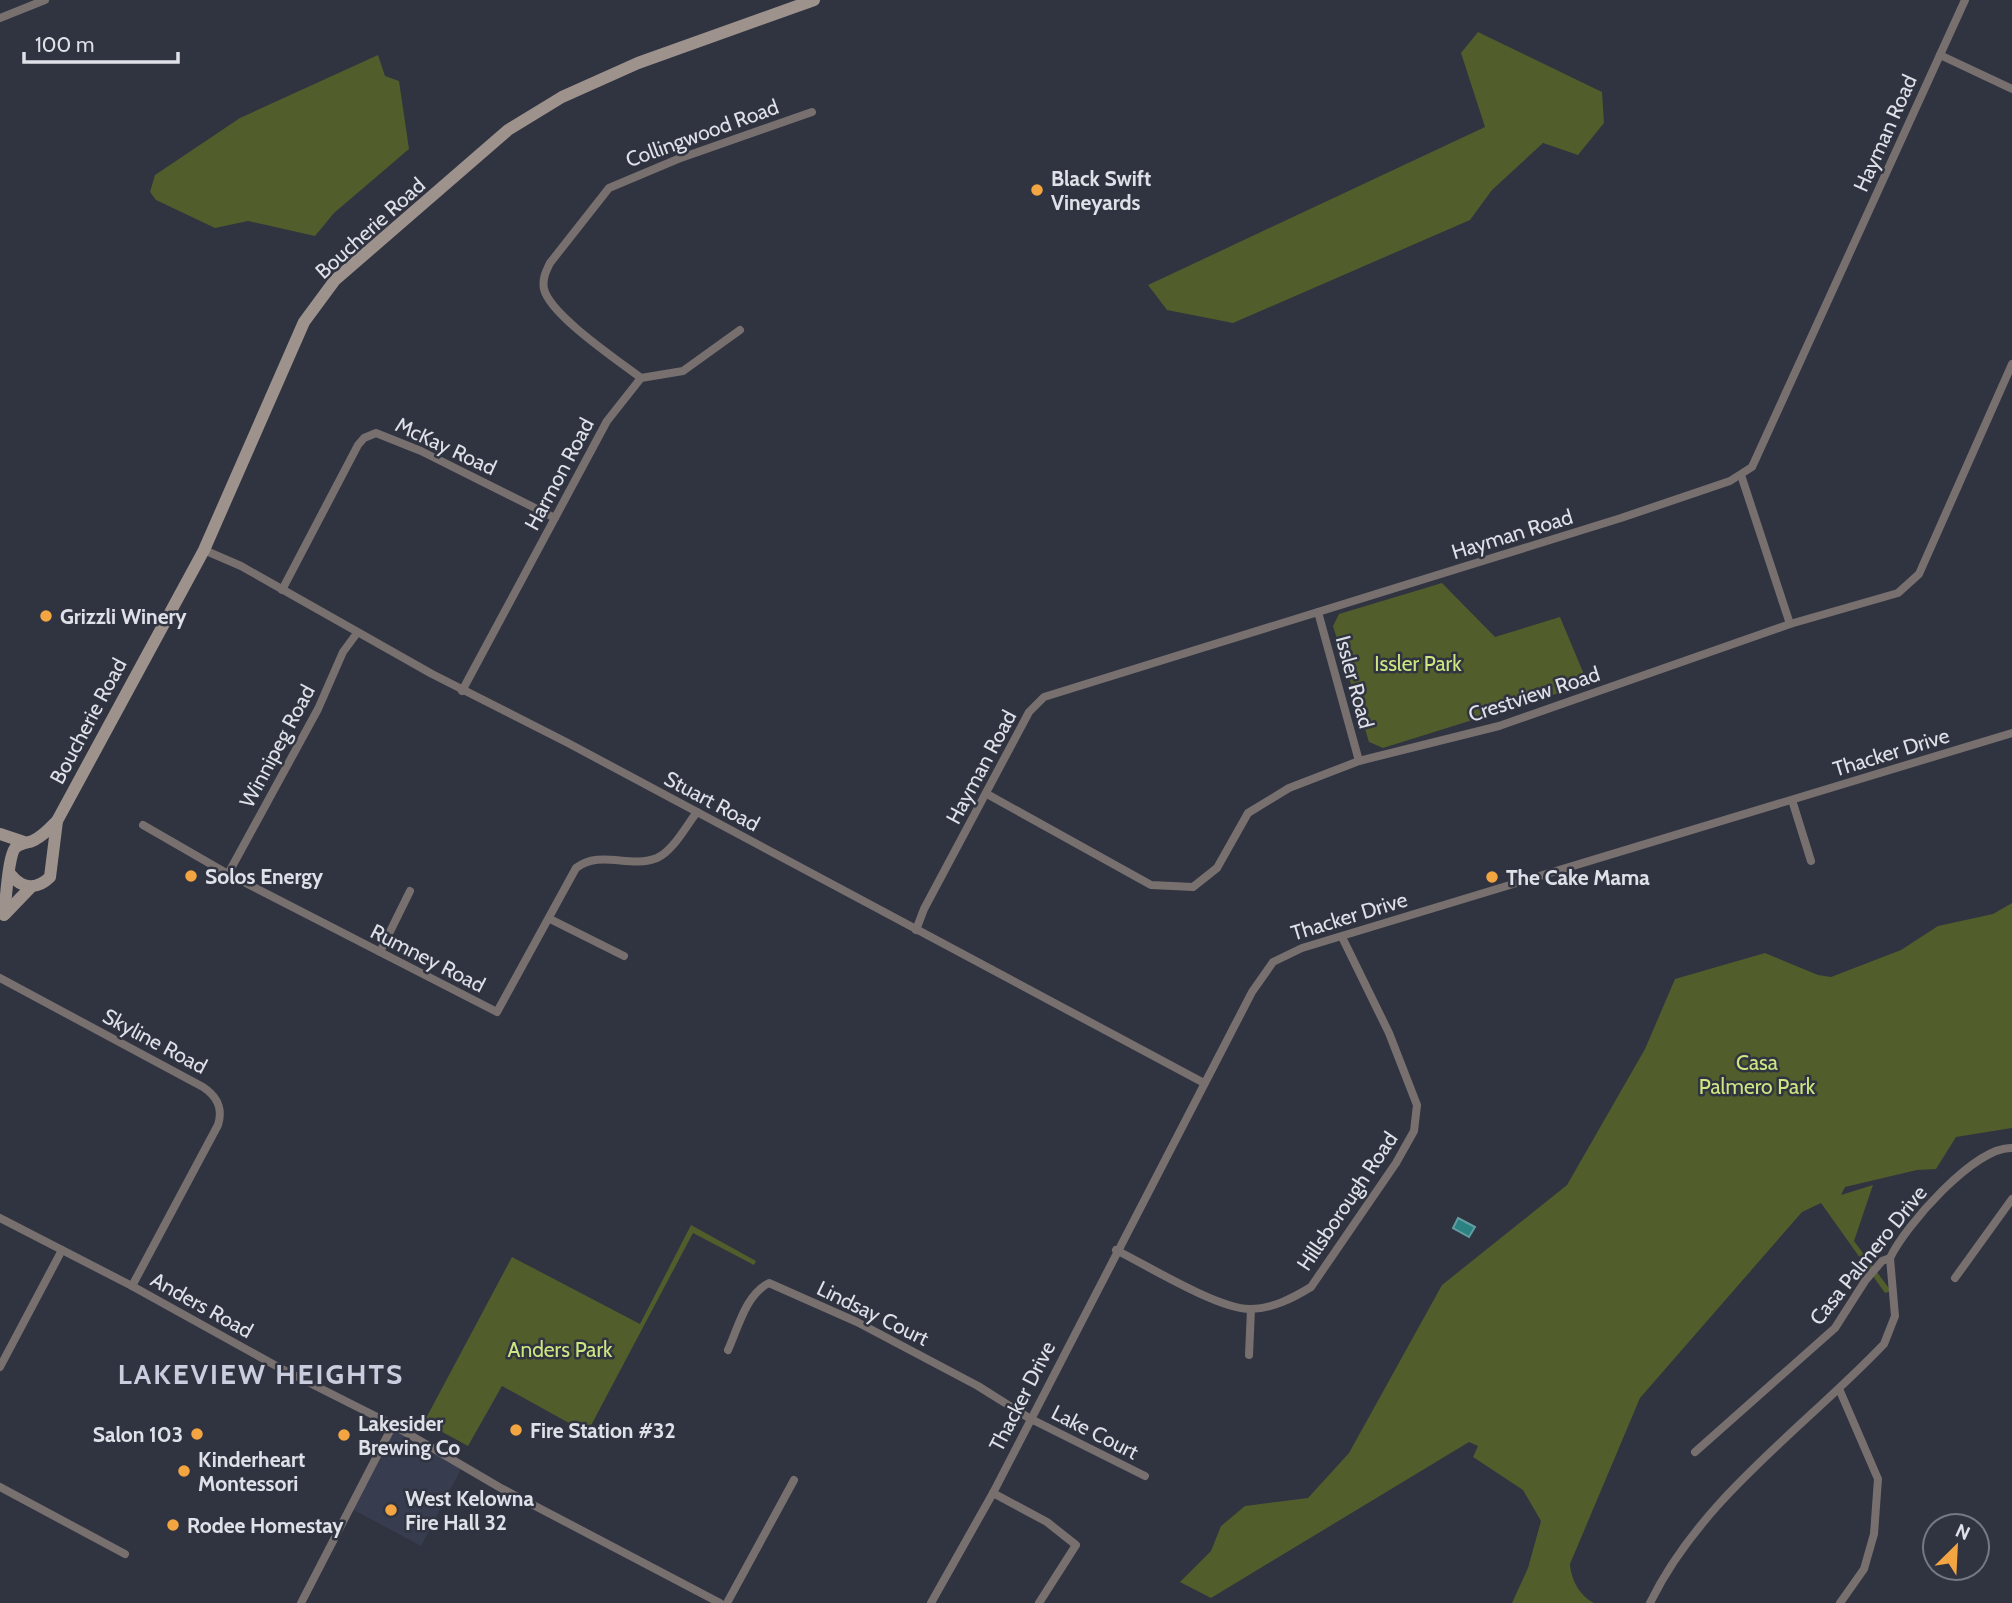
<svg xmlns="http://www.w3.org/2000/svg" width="2012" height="1603" viewBox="0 0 2012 1603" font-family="Cabin,sans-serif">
	<rect width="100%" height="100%" fill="#303340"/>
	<path fill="#383c4f" d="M393,1429L461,1469L421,1546L352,1509Z"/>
	<g fill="#515d2b">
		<path d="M1478,32L1602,92L1604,123L1578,155L1543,143L1492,190L1470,220L1233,323L1167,310L1148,285L1485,127L1461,53Z"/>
		<path d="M378,55L385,76L399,81L409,149L334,213L315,236L248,221L215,228L156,200L150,192L155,175L240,118Z"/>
		<path d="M1442,583L1495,637L1560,617L1588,684L1383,748L1369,742L1333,626L1339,614Z"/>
		<path d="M2012,903V1128L1956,1137L1936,1169L1917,1170L1845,1187L1841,1195L1873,1185L1854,1241L1891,1291L1885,1293L1821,1203L1802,1212L1640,1398L1570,1564C1571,1580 1580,1596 1594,1603H1512L1528,1568L1541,1521L1523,1490L1473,1457L1478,1446L1469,1442L1211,1598L1180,1582L1211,1551L1221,1526L1245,1506L1308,1498L1349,1453L1442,1285L1567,1185L1645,1049L1675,979L1765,953L1818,975L1831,977L1901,950L1938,926L1993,914Z"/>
		<path d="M691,1225L756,1261L754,1265L693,1233L587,1433L502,1386L468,1446L424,1422L512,1257L640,1324Z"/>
	</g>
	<path fill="#2c8182" stroke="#629ea1" stroke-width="2" d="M1458,1218L1475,1227L1469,1237L1453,1228Z"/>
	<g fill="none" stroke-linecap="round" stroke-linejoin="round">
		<g stroke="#78706e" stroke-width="8">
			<path d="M0,18L45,0"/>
			<path d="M1940,55L2012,89"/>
			<path d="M641,378C619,361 550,315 544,289C542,279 546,271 550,263L609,188L678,159L812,112"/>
			<path d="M1741,475L1790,624"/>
			<path d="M204,550L241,566L432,674L568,743L1204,1083"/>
			<path d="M282,590L358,445L364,438L376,433L421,451L555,518"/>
			<path d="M1318,612L1359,761"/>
			<path d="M462,691L607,421L641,378L683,371L740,330"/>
			<path d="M987,794L1151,885L1193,887L1217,868L1248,813L1289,788L1359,761L1499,726L1790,624L1898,593L1919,574L2012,364"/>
			<path d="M1792,800L1811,861"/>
			<path d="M143,825L228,874L497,1012L576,868C600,849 630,869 657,858C673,851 686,826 697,812"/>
			<path d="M228,874L318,709L343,652L357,633"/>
			<path d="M550,919L624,956"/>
			<path d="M916,930L924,909L1029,712L1044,697L1621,518L1730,481L1752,467L1965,0"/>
			<path d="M380,952L410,891"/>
			<path d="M0,978L203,1087C218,1097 223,1109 218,1125L132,1286"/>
			<path d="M0,1218L132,1286L280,1368L393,1425L499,1487L720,1603"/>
			<path d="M1116,1250C1148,1266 1218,1309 1250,1309C1272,1309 1293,1298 1311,1287L1396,1163L1414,1131L1417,1105L1389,1033L1342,937"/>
			<path d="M1955,1278L2012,1199"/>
			<path d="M728,1350C738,1328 746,1294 769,1283L857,1322L978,1386L1029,1418L1145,1476"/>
			<path d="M1249,1355L1251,1309"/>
			<path d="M0,1367L62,1250"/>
			<path d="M1840,1391L1878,1479L1874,1534L1864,1569L1840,1603"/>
			<path d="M1695,1452L1835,1328L1865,1281L1882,1261L1890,1258C1905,1226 1975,1146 2012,1148"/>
			<path d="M0,1487L125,1554"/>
			<path d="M993,1493L1047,1522L1076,1545L1039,1603"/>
			<path d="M301,1603L393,1425"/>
			<path d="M727,1603L794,1480"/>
			<path d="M931,1603L993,1493L1252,992L1273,962L1302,948L2012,733"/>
			<path d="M1650,1603C1701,1498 1805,1427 1884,1344L1895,1316L1890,1258"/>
		</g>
		<g stroke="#9e928d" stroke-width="12">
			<path d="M0,834L24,842"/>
			<path d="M11,875C22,889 37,890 50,877L57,821L204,550L304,322L335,280L508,130L562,97L638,63L814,0"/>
			<path d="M5,914L31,887"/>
			<path d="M4,915C6,901 8,854 16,847C23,842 31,843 36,839C44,835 51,827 57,821"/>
		</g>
	</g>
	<g fill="#f2a541" stroke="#303340" stroke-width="2.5">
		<circle cx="1037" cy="190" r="7"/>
		<circle cx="46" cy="616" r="7"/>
		<circle cx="191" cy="876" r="7"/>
		<circle cx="1492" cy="877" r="7"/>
		<circle cx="516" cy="1430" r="7"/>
		<circle cx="197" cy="1434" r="7"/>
		<circle cx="344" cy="1435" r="7"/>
		<circle cx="184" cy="1471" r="7"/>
		<circle cx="391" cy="1510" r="7"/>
		<circle cx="173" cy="1525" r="7"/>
	</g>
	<g text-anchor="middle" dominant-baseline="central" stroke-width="5" stroke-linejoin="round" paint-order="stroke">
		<g font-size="21" fill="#dfe1e9" stroke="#303340">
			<text transform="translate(702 133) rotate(-20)">Collingwood Road</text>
			<text transform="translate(1885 133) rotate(-66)">Hayman Road</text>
			<text transform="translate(370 228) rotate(-42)">Boucherie Road</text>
			<text transform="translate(446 446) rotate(25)">McKay Road</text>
			<text transform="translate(559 474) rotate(-62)">Harmon Road</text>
			<text transform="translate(1512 534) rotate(-17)">Hayman Road</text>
			<text transform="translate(1355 682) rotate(75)">Issler Road</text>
			<text transform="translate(1534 694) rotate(-18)">Crestview Road</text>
			<text transform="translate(88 721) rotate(-62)">Boucherie Road</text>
			<text transform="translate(277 746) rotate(-62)">Winnipeg Road</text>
			<text transform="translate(1891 752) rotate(-17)">Thacker Drive</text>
			<text transform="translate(981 767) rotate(-62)">Hayman Road</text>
			<text transform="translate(712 801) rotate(28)">Stuart Road</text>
			<text transform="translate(1349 916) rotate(-17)">Thacker Drive</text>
			<text transform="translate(428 958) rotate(27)">Rumney Road</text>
			<text transform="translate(155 1041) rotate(28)">Skyline Road</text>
			<text transform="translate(1347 1201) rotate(-56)">Hillsborough Road</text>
			<text transform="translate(1868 1255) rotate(-51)">Casa Palmero Drive</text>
			<text transform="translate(202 1305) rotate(29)">Anders Road</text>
			<text transform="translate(873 1313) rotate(26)">Lindsay Court</text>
			<text transform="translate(1022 1396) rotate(-63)">Thacker Drive</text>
			<text transform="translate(1095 1432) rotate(27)">Lake Court</text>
		</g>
		<g font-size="21" font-weight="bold" fill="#dfe1e9" stroke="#303340" text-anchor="start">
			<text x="1051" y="178">Black Swift<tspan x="1051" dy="24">Vineyards</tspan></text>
			<text x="60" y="616">Grizzli Winery</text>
			<text x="205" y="876">Solos Energy</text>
			<text x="1506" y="877">The Cake Mama</text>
			<text x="358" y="1423">Lakesider<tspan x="358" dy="24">Brewing Co</tspan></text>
			<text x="530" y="1430">Fire Station #32</text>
			<text x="183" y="1434" text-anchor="end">Salon 103</text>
			<text x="198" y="1459">Kinderheart<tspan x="198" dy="24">Montessori</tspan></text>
			<text x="405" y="1498">West Kelowna<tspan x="405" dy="24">Fire Hall 32</tspan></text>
			<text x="187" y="1525">Rodee Homestay</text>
		</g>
		<g font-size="21" fill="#cde682" stroke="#303340">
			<text x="1418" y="663">Issler Park</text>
			<text x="1757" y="1062">Casa<tspan x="1757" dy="24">Palmero Park</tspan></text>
			<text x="560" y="1349">Anders Park</text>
		</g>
		<g font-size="28" font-weight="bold" letter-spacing="2" fill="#c9cdde" stroke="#303340">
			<text x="261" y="1374">LAKEVIEW HEIGHTS</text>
		</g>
	</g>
	<g transform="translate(1956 1547) rotate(24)"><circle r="33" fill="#303340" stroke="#767984" stroke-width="2"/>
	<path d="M0-5L12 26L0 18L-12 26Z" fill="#f2a541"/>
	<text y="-10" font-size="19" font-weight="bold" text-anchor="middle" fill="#dfe1e9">N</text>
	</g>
	<path d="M24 52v10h154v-10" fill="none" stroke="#dfe1e9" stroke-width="3.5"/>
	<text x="35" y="52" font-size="21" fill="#dfe1e9" stroke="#303340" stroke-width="5" paint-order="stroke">100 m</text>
</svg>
